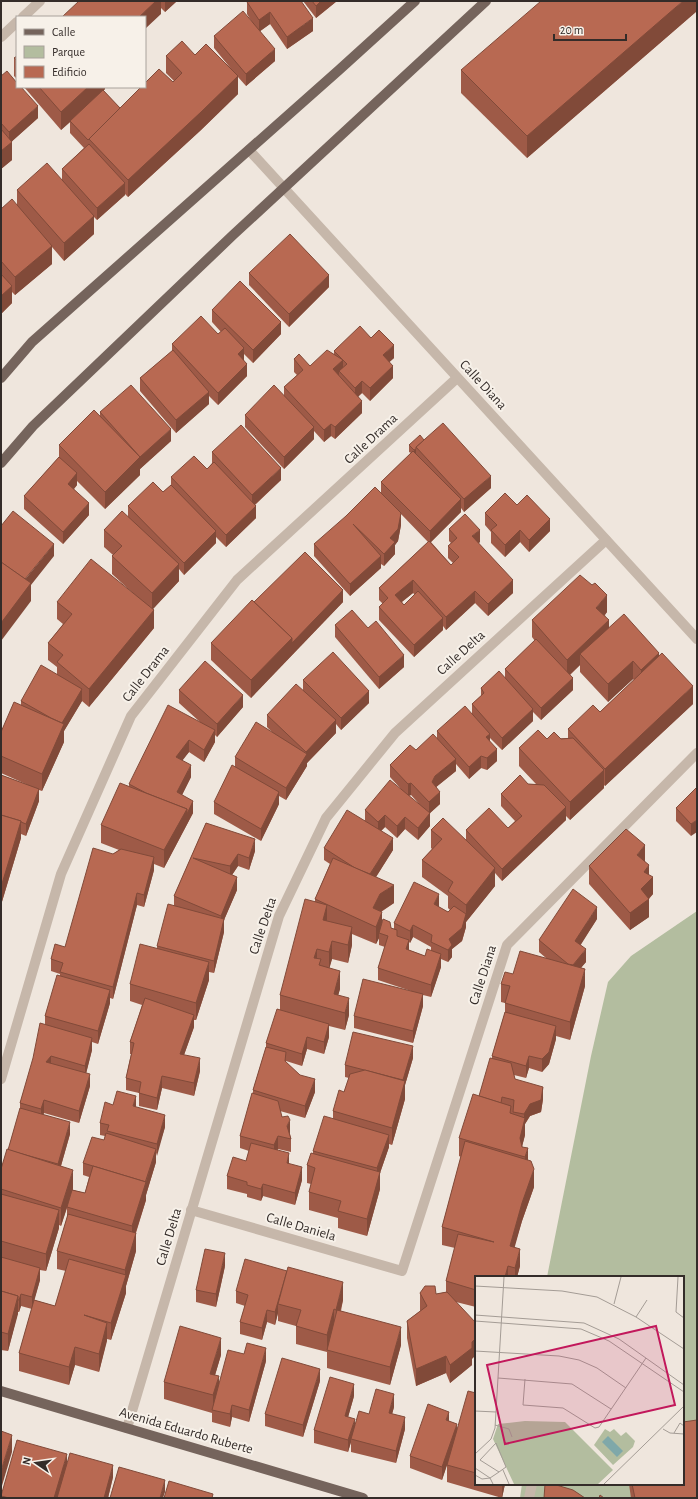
<svg xmlns="http://www.w3.org/2000/svg" width="698" height="1499" viewBox="0 0 698 1499" font-family="'Alegreya Sans',sans-serif">
	<rect width="100%" height="100%" fill="#efe6dd"/>
	<path fill="#b3bd9f" d="M697,911V1498H520L522,1484H683V1277H547L591,1056L608,982L631,956Z"/>
	<g fill="none" stroke-linecap="round" stroke-linejoin="round">
		<path stroke="#c6b7aa" stroke-width="10" d="M529,1498L532,1484"/>
		<g stroke="#c6b7aa" stroke-width="10">
			<path d="M23,17L40,1"/>
			<path d="M1,37L17,22"/>
			<path d="M249,150L697,639"/>
			<path d="M1,1079L61,874L131,716L237,580L457,378"/>
			<path d="M191,1210L402,1271L507,945L697,753"/>
			<path d="M127,1428L279,916L326,818L395,733L606,540"/>
		</g>
		<g stroke="#75645c" stroke-width="10">
			<path d="M1,378L32,342L339,70L415,1"/>
			<path d="M1,463L33,426L233,235L486,1"/>
			<path d="M1,1391L363,1498"/>
		</g>
	</g>
	<g fill="#9e5a47" fill-rule="evenodd">
		<path d="M79,1H177L165,12L161,8V14Z"/>
		<path d="M303,1H337L316,18Z"/>
		<path d="M697,1V11L527,158L461,93V70Z"/>
		<path d="M247,2L313,31L287,49L270,24L260,31L275,61L246,86L238,77V94L201,130L128,197L125,194V195L97,220L94,217V234L64,261L52,247V264L15,295L12,292V303L1,314V209L17,205V190L62,180V169L84,148L70,133V122L61,130L24,87H105V89L103,91L120,108L173,82L174,81L166,73V56L195,55L236,75L214,48V36L253,24L247,14Z"/>
		<path d="M17,56V79L14,76V58Z"/>
		<path d="M1,76L38,118L11,142L12,160L1,169Z"/>
		<path d="M249,273L329,287L289,327L249,285Z"/>
		<path d="M212,310L281,334L253,363L244,354V360L247,376L218,405L209,396V404L176,433L140,391V378L172,351V344L218,334L221,332L212,322Z"/>
		<path d="M371,338L394,358L389,362L393,378L370,401L362,393L358,396L362,413L335,439L331,436L324,442L314,431V439L284,469L245,427V415L284,396V387L297,375L294,372V359L310,366L334,354V351Z"/>
		<path d="M100,412L171,441L140,469V475L105,509L77,481V485L74,489L89,515L63,544L24,509V496L59,457V445L100,417Z"/>
		<path d="M424,440L491,488L464,512L461,508V512L431,542L451,565L453,563L448,558V546L451,543L449,541V529L480,542L478,543L513,593L488,616L475,603L446,630L443,626V630L414,657L379,620V607L383,604L379,600V588L428,542L401,514V525L398,541L395,545V554L384,566L381,564V568L350,596L314,556V544L381,493V482L411,453L409,452V445ZM413,593L415,595L404,605L402,602Z"/>
		<path d="M212,452L281,480L255,505L256,518L226,547L216,537V543L184,575L179,569V581L153,609L154,628L89,707L82,701L64,731V742L42,791L39,790V801L26,836L21,834V838L1,905V775L28,785L1,773V732L21,705V701L57,674V667L48,660V643L63,624L57,619V602L137,597L112,574V556L113,555L104,547V530L128,517V506L163,492L171,485V477L207,469L212,463Z"/>
		<path d="M517,505L550,531L529,552L520,542L505,557L491,543V532L485,525V513Z"/>
		<path d="M254,602H343L251,698L211,660V643Z"/>
		<path d="M607,612L605,615L609,628L659,656L693,704L605,786L604,785V788L570,820L566,816V820L502,881L495,873V886L466,922V927L462,941L452,949V957L448,962L441,959V967L431,997L423,995V1006L413,1043L354,1028V1016L411,991L378,980V968L385,947L379,945V938L376,944L352,934V945L348,963L332,959L329,968L340,989L338,995L349,1015L345,1030L329,1026V1037L324,1054L307,1049L302,1066L286,1061V1062L315,1092L305,1118L280,1111L282,1117L290,1133V1134L291,1139V1152L278,1149L277,1150L302,1180L295,1205L263,1196L261,1201L247,1197V1194L227,1189V1176L246,1161L249,1151L240,1148V1136L253,1093V1090L266,1047V1043L280,1010V995L315,902V899L330,864L324,860V848L365,820V810L401,789L390,777V765L416,750L437,739V731L472,713V704L481,696V688L505,678V669L535,641L532,637V620ZM580,665V672L608,702L633,679L634,680L600,712L568,729V738L547,739L519,748V766L536,784H528L501,794V806L515,821L508,828L466,830V840L431,830V848L432,849L422,860V877L448,896V908L450,910L448,912L439,907L394,923V929L391,928L382,922L381,912L394,903L376,877L393,850L381,831L385,827L397,838L405,829L418,840L430,826V813L440,804L436,787L456,771V764L469,779L481,768L487,770L497,761L490,742V738L502,750L533,721V712L541,720L573,690L570,675ZM411,795L422,807L409,796ZM413,937L431,947V951L425,956L409,950V942L410,943Z"/>
		<path d="M335,625L368,628L404,667L379,689L335,637Z"/>
		<path d="M303,680L369,703L341,730L336,724V733L307,763V766L286,800L279,796V804L261,841L214,814V802L235,767V757L273,733L267,727V715L303,691Z"/>
		<path d="M179,690L243,707L217,737L215,735V742L204,762L189,752L182,760L191,777L182,795L193,813L164,868L154,864V870L144,907L137,905L113,999L110,998V1003L98,1044L92,1042V1050L86,1073L90,1086L79,1123L44,1113L43,1114L70,1134L61,1166L73,1188V1190L85,1193L89,1177L83,1175V1163L104,1140L105,1136L100,1135V1123L113,1105L136,1107L165,1127L156,1156V1162L146,1195V1200L136,1233V1251L126,1286V1293L111,1340L107,1339L99,1372L75,1365L69,1385L19,1371V1353L32,1309L21,1306L19,1312H18L8,1351L1,1350V1169L8,1150L20,1110V1103L45,1024V1016L60,976V974L51,971V959L65,947L113,854L119,850L101,843V825L129,786V784L200,722L179,703ZM67,1208V1218L57,1251V1269L66,1271L55,1306L34,1300L40,1280V1270L46,1271L59,1228V1225L61,1226Z"/>
		<path d="M697,787L691,836L676,821V808Z"/>
		<path d="M206,823L255,851L249,870L238,866L232,875L237,890L224,920V932L214,973L209,972V980L196,1020H194V1027L184,1055L200,1071L194,1096L162,1088L157,1110L139,1106V1093L126,1090V1078L131,1054H130V1042L142,1005L130,1001V984L157,948V946L174,906V896Z"/>
		<path d="M645,861L649,875L653,894L649,899V917L630,930L589,884V866Z"/>
		<path d="M597,919L580,945L586,962L581,967L585,986L570,1040L556,1036V1039L549,1064L542,1072L529,1068L526,1078L514,1075L515,1079L543,1099L541,1112L530,1116L525,1124V1135L522,1146L528,1160L534,1187L522,1221L514,1247L520,1266L517,1277H476V1307L456,1302L472,1359V1365L450,1383L446,1373L416,1386L407,1338V1321L420,1311V1293L436,1294L446,1292V1281L455,1248L442,1245V1227L461,1157L459,1156V1138L479,1096L492,1059V1056L505,1012V1003L501,1002V984L513,974L546,958L539,952V940Z"/>
		<path d="M413,1058L405,1085V1099L392,1145L389,1144V1147L380,1173V1189L367,1236L338,1228V1218L309,1210V1192L311,1184L307,1183V1165L313,1154V1151L333,1118V1111L344,1092L349,1078L345,1077V1065Z"/>
		<path d="M225,1266L216,1307L196,1302V1290Z"/>
		<path d="M236,1291L343,1300L341,1311L401,1345L390,1385L327,1368V1352L296,1344V1326L278,1321V1313L275,1325L267,1322L262,1340L240,1334V1322L245,1306L236,1303Z"/>
		<path d="M221,1355L215,1375L219,1384L266,1361L249,1422L232,1417L230,1427L212,1422V1413L164,1399V1382Z"/>
		<path d="M320,1381L303,1437L265,1426V1414Z"/>
		<path d="M476,1393V1484H505L502,1498L447,1482V1465L448,1461L442,1480L410,1468V1456L449,1421L457,1430Z"/>
		<path d="M354,1396L348,1417L355,1427L369,1414L394,1407L392,1414L405,1429L396,1463L351,1452V1442L348,1452L314,1443V1430Z"/>
		<path d="M67,1464L113,1477L108,1498H1V1496Z"/>
		<path d="M629,1484H683L697,1498H631Z"/>
	</g>
	<g fill="#814a39">
		<path d="M156,1H161V14L145,29V17H139Z"/>
		<path d="M165,1H177L165,12Z"/>
		<path d="M321,1H337L316,18V6Z"/>
		<path d="M683,1H697V11L527,158V136Z"/>
		<path d="M270,12V24L259,32V20Z"/>
		<path d="M313,18V31L287,49V37Z"/>
		<path d="M275,49V61L246,86V74Z"/>
		<path d="M238,76V94L201,130L128,197V180Z"/>
		<path d="M88,87H105V89L71,121H70V122L61,130V112Z"/>
		<path d="M38,106V118L9,144V132Z"/>
		<path d="M12,142V160L1,169V151Z"/>
		<path d="M125,183V195L97,220V208Z"/>
		<path d="M94,216V234L64,261V243Z"/>
		<path d="M52,246V264L15,295V277Z"/>
		<path d="M329,275V287L289,327V314Z"/>
		<path d="M12,286V303L1,314V296Z"/>
		<path d="M281,322V334L253,363V350Z"/>
		<path d="M394,345V358L383,368V355Z"/>
		<path d="M244,348V360L238,366V354Z"/>
		<path d="M343,360V372L339,371V376L333,369Z"/>
		<path d="M247,364V376L218,405V393Z"/>
		<path d="M393,366V378L370,401V388Z"/>
		<path d="M362,381V393L355,400V388Z"/>
		<path d="M209,392V404L176,433V420Z"/>
		<path d="M362,401V413L335,439V427Z"/>
		<path d="M331,424V436L324,442V430Z"/>
		<path d="M314,427V439L284,469V457Z"/>
		<path d="M171,429V441L140,469V457Z"/>
		<path d="M416,449V455L414,457V450Z"/>
		<path d="M140,457V475L105,509V492Z"/>
		<path d="M281,468V480L252,507V495Z"/>
		<path d="M77,473V485L68,496V484Z"/>
		<path d="M491,476V488L464,512V499Z"/>
		<path d="M461,499V512L430,543V531Z"/>
		<path d="M89,503V515L63,544V532Z"/>
		<path d="M256,506V518L226,547V535Z"/>
		<path d="M401,513V525L398,541L395,545V554L384,566V554L390,538Z"/>
		<path d="M550,519V531L529,552V540Z"/>
		<path d="M480,530V542L472,549V536Z"/>
		<path d="M520,530V542L505,557V545Z"/>
		<path d="M216,531V543L184,575V563Z"/>
		<path d="M54,544V556L31,585V601L1,641V623L23,582Z"/>
		<path d="M381,556V568L350,596V584Z"/>
		<path d="M179,564V581L152,610V593Z"/>
		<path d="M413,580V593L395,607V595Z"/>
		<path d="M513,580V593L488,616V604Z"/>
		<path d="M343,590V602L251,698V680L292,638Z"/>
		<path d="M475,591V603L446,630V617Z"/>
		<path d="M607,595V612L596,625V608Z"/>
		<path d="M154,610V628L89,707V689Z"/>
		<path d="M443,618V630L414,657V645Z"/>
		<path d="M609,620V637L580,654V665L567,677V660Z"/>
		<path d="M659,653V670L641,688V670Z"/>
		<path d="M404,655V667L379,689V677Z"/>
		<path d="M633,661V679L608,702V684Z"/>
		<path d="M573,678V690L541,720V708Z"/>
		<path d="M693,686V704L605,786V769Z"/>
		<path d="M82,689V701L64,731V742L42,791V774L61,724Z"/>
		<path d="M369,691V703L341,730V718Z"/>
		<path d="M243,695V707L217,737V724Z"/>
		<path d="M533,709V721L502,750V738Z"/>
		<path d="M336,720V733L307,763V766L286,800V788L306,755V752Z"/>
		<path d="M215,730V742L204,762V750Z"/>
		<path d="M490,734V746L486,737Z"/>
		<path d="M189,740V752L176,769V757Z"/>
		<path d="M497,749V761L487,770V758Z"/>
		<path d="M481,756V768L469,779V767Z"/>
		<path d="M456,759V771L435,788L432,782L435,776Z"/>
		<path d="M191,765V777L177,805V792Z"/>
		<path d="M604,770V788L570,820V802Z"/>
		<path d="M411,783V795L408,796V784Z"/>
		<path d="M39,789V801L26,836V824Z"/>
		<path d="M279,792V804L261,841V829Z"/>
		<path d="M440,792V804L429,814V802Z"/>
		<path d="M193,801V813L164,868V850L187,809Z"/>
		<path d="M566,807V820L502,881V869Z"/>
		<path d="M430,813V826L418,840V828Z"/>
		<path d="M385,815V827L378,834V822Z"/>
		<path d="M405,817V829L397,838V826Z"/>
		<path d="M697,820V832L691,836V824Z"/>
		<path d="M21,821V838L1,905V887Z"/>
		<path d="M393,838V850L369,888V876Z"/>
		<path d="M255,839V851L249,870V858Z"/>
		<path d="M645,845V863L637,855Z"/>
		<path d="M238,854V866L230,878V866Z"/>
		<path d="M154,857V870L144,907V895Z"/>
		<path d="M649,865V880L653,877V894L646,901L649,899V917L630,930V913L641,889L644,872Z"/>
		<path d="M495,868V886L466,922V927L462,941L452,949V957L448,962V950L449,939L466,915V905Z"/>
		<path d="M237,877V890L224,920V932L214,973V961L221,928V916Z"/>
		<path d="M394,885V903L380,912L373,908L380,894Z"/>
		<path d="M137,893V905L113,999V987Z"/>
		<path d="M439,894V907L434,916V904Z"/>
		<path d="M327,905V922L323,920Z"/>
		<path d="M597,907V919L575,954V941Z"/>
		<path d="M382,912V930L379,933V938L376,944V927Z"/>
		<path d="M413,925V937L410,943V931Z"/>
		<path d="M352,927V945L348,963V945Z"/>
		<path d="M409,940V952L406,949Z"/>
		<path d="M332,941V959L329,970V952Z"/>
		<path d="M317,949V967L314,958Z"/>
		<path d="M586,949V962L572,979V967Z"/>
		<path d="M441,954V967L431,997V985Z"/>
		<path d="M209,962V980L196,1020V1003Z"/>
		<path d="M585,969V986L570,1040V1022Z"/>
		<path d="M340,971V989L334,1010V994Z"/>
		<path d="M110,990V1003L98,1044V1031Z"/>
		<path d="M423,994V1006L413,1043V1031Z"/>
		<path d="M349,998V1015L345,1030V1013Z"/>
		<path d="M194,1015V1027L180,1066V1054Z"/>
		<path d="M329,1024V1037L324,1054V1042Z"/>
		<path d="M556,1026V1039L549,1064L542,1072V1059Z"/>
		<path d="M307,1037V1049L302,1066V1054Z"/>
		<path d="M92,1038V1050L85,1078V1066Z"/>
		<path d="M413,1046V1058L405,1085V1099L392,1145V1128L403,1080Z"/>
		<path d="M51,1056V1068L46,1062Z"/>
		<path d="M529,1056V1068L526,1078V1066Z"/>
		<path d="M200,1058V1071L194,1096V1083Z"/>
		<path d="M90,1074V1086L79,1123V1111Z"/>
		<path d="M162,1076V1088L157,1110V1098Z"/>
		<path d="M315,1079V1092L305,1118V1106Z"/>
		<path d="M543,1087V1099L541,1112L530,1116L525,1124V1135L520,1155V1138L524,1122V1114L530,1104Z"/>
		<path d="M136,1096V1108L133,1106Z"/>
		<path d="M44,1100V1113L41,1121V1109Z"/>
		<path d="M165,1115V1127L157,1156V1144Z"/>
		<path d="M290,1120V1133L287,1138V1126Z"/>
		<path d="M70,1122V1134L58,1176V1164Z"/>
		<path d="M389,1135V1147L380,1173V1189L367,1236V1219L377,1180V1168Z"/>
		<path d="M278,1136V1149L274,1158V1145Z"/>
		<path d="M528,1148V1166L525,1175V1157Z"/>
		<path d="M156,1149V1162L146,1195V1200L132,1244V1226L146,1182Z"/>
		<path d="M289,1153V1165L287,1163Z"/>
		<path d="M302,1167V1180L295,1205V1193Z"/>
		<path d="M534,1169V1187L522,1221L510,1264V1246L522,1203Z"/>
		<path d="M73,1170V1188L61,1226V1208Z"/>
		<path d="M263,1184V1196L261,1201V1189Z"/>
		<path d="M59,1210V1228L46,1271V1254Z"/>
		<path d="M136,1233V1251L126,1286V1293L111,1340V1323L125,1277V1270Z"/>
		<path d="M520,1249V1266L517,1277H515V1268Z"/>
		<path d="M225,1253V1266L216,1307V1294Z"/>
		<path d="M508,1266V1277H505Z"/>
		<path d="M40,1268V1280L32,1309V1297Z"/>
		<path d="M287,1271L278,1304V1313L275,1325V1312Z"/>
		<path d="M343,1282V1300L336,1327V1310Z"/>
		<path d="M21,1294V1306L19,1312V1300Z"/>
		<path d="M18,1296V1314L8,1351V1334Z"/>
		<path d="M334,1309V1327L327,1350V1335Z"/>
		<path d="M267,1310V1322L262,1340V1328Z"/>
		<path d="M107,1323V1341L99,1372V1354Z"/>
		<path d="M401,1327V1345L390,1385V1367Z"/>
		<path d="M221,1338V1355L210,1392V1374Z"/>
		<path d="M476,1338V1355L472,1359V1365L450,1383V1365Z"/>
		<path d="M75,1347V1365L69,1385V1367Z"/>
		<path d="M266,1348V1361L249,1422V1410Z"/>
		<path d="M446,1356V1373L416,1386V1369Z"/>
		<path d="M320,1369V1381L303,1437V1425Z"/>
		<path d="M219,1376V1394L213,1410V1395Z"/>
		<path d="M354,1384V1396L345,1428V1416Z"/>
		<path d="M394,1394V1407L389,1425V1413Z"/>
		<path d="M232,1405V1417L230,1427V1414Z"/>
		<path d="M449,1412V1424L446,1420Z"/>
		<path d="M405,1417V1429L396,1463V1451Z"/>
		<path d="M355,1419V1431L351,1439V1442L348,1452V1440Z"/>
		<path d="M457,1424V1436L442,1480V1467Z"/>
		<path d="M12,1435V1452L1,1489V1471Z"/>
		<path d="M67,1454V1472L59,1498H54Z"/>
		<path d="M113,1465V1477L108,1498H104Z"/>
		<path d="M165,1480V1492L163,1498H160Z"/>
		<path d="M502,1484H505L502,1498Z"/>
	</g>
	<g fill="#b86952" stroke="#814a39">
		<path d="M79,1H156L139,17H62Z"/>
		<path d="M249,1H301L313,18L287,37L270,12L259,20L247,2Z"/>
		<path d="M312,1H321L316,6Z"/>
		<path d="M541,1H683L527,136L461,70Z"/>
		<path d="M243,11L275,49L246,74L214,36Z"/>
		<path d="M182,41L195,55L206,44L238,76L201,112L128,180L89,139L141,87H145V83L159,69L173,82L182,73L166,56Z"/>
		<path d="M17,56V61L14,58Z"/>
		<path d="M7,71L17,83V87H21L38,106L9,132L1,123V76Z"/>
		<path d="M39,87H88L61,112Z"/>
		<path d="M103,90L120,108L88,140L70,121Z"/>
		<path d="M1,129L12,142L1,151Z"/>
		<path d="M89,144L125,183L97,208L62,169Z"/>
		<path d="M47,163L94,216L64,243L17,190Z"/>
		<path d="M12,199L52,246L15,277L1,261V209Z"/>
		<path d="M290,234L329,275L289,314L249,273Z"/>
		<path d="M1,274L12,286L1,296Z"/>
		<path d="M240,281L281,322L253,350L212,310Z"/>
		<path d="M201,316L218,334L225,328L244,348L238,354L247,364L218,393L172,344Z"/>
		<path d="M360,326L371,338L379,330L394,345L383,355L393,366L370,388L362,381L355,388L339,371L347,364L334,351Z"/>
		<path d="M173,350L209,392L176,420L140,378Z"/>
		<path d="M327,350L343,360L333,369L362,401L335,427L331,424L324,430L284,387L303,370L294,359L299,354L310,366Z"/>
		<path d="M131,385L171,429L140,457L100,412Z"/>
		<path d="M274,385L314,427L284,457L245,415Z"/>
		<path d="M94,410L140,457L105,492L59,445Z"/>
		<path d="M443,423L491,476L464,499L416,447Z"/>
		<path d="M241,425L281,468L252,495L212,452Z"/>
		<path d="M420,435L424,440L416,447V449L414,450L409,445Z"/>
		<path d="M413,451L461,499L430,531L381,482Z"/>
		<path d="M194,456L207,469L214,462L256,506L226,535L171,477Z"/>
		<path d="M59,457L77,473L68,484L89,503L63,532L24,496Z"/>
		<path d="M153,482L163,492L171,485L216,531L184,563L128,506Z"/>
		<path d="M375,487L401,513L398,529L390,538L395,542L384,554L353,524L381,556L350,584L314,544L346,516Z"/>
		<path d="M505,493L517,505L527,495L550,519L529,540L520,530L505,545L491,530L497,525L485,513Z"/>
		<path d="M13,511L54,544L25,579L1,562V526Z"/>
		<path d="M122,511L179,564L152,593L112,556L122,546L104,530Z"/>
		<path d="M465,514L480,530L472,536L513,580L488,604L475,591L446,617L413,580L395,595L404,605L418,591L443,618L414,645L379,607L388,598L379,588L429,541L451,565L459,557L448,546L457,538L449,529Z"/>
		<path d="M305,552L343,590L292,643V638L254,602Z"/>
		<path d="M91,559L154,610L89,689L57,662L63,655L48,643L72,614L57,602Z"/>
		<path d="M1,562L31,583L1,623Z"/>
		<path d="M580,575L592,585L595,583L607,595L596,608L609,620L567,660L532,620Z"/>
		<path d="M252,600L292,638L251,680L211,643Z"/>
		<path d="M352,610L368,628L376,621L404,655L379,677L335,625Z"/>
		<path d="M624,614L659,653L641,670L633,661L608,684L580,654Z"/>
		<path d="M536,639L573,678L541,708L505,669Z"/>
		<path d="M333,652L369,691L341,718L303,680Z"/>
		<path d="M662,653L693,686L605,769L568,729L593,705L600,712Z"/>
		<path d="M205,661L243,695L217,724L179,690Z"/>
		<path d="M41,665L82,689L62,723L51,718L21,701Z"/>
		<path d="M499,671L533,709L502,738L472,704L484,693L481,688Z"/>
		<path d="M296,684L336,720L306,752L267,715Z"/>
		<path d="M14,702L64,724L42,774L1,756V732Z"/>
		<path d="M168,705L215,730L204,750L189,740L176,757L191,765L177,792L193,801L187,814V809L146,793L129,784Z"/>
		<path d="M465,706L490,734L486,737L497,749L487,758L481,756L469,767L437,731Z"/>
		<path d="M256,722L307,754L286,788L235,757Z"/>
		<path d="M538,730L547,739L554,732L561,739L573,738L604,770L570,802L519,748Z"/>
		<path d="M433,734L456,759L435,776L432,782L440,792L429,802L411,783L408,784L390,765L410,745L416,750Z"/>
		<path d="M232,765L279,792L261,829L214,802Z"/>
		<path d="M1,775L39,789L26,824L21,822V821L1,815Z"/>
		<path d="M520,775L528,784L544,785L566,807L502,869L466,830L489,808L508,828L522,816L501,794Z"/>
		<path d="M390,780L430,813L418,828L405,817L397,826L385,815L378,822L365,810Z"/>
		<path d="M120,783L187,809L164,850L101,825Z"/>
		<path d="M697,787V820L691,824L676,808Z"/>
		<path d="M347,810L393,838L370,874L355,868L324,848Z"/>
		<path d="M1,815L21,821L1,887Z"/>
		<path d="M443,818L495,868L466,905L448,891L453,882L422,860L442,839L431,830Z"/>
		<path d="M206,823L255,839L249,858L238,854L230,866L193,858L237,877L221,916L174,896Z"/>
		<path d="M626,829L645,845L637,855L649,865L644,872L653,877L641,889L649,899L630,913L589,866Z"/>
		<path d="M93,848L113,854L121,849L154,857L144,895L137,893L113,987L60,972L63,963L51,959L55,944L65,947Z"/>
		<path d="M333,858L394,885L380,894L373,908L382,912L376,927L315,899Z"/>
		<path d="M414,882L439,894L434,904L448,912L454,906L466,914L462,928L449,939L452,945L448,950L431,942L432,935L413,925L410,931L394,923Z"/>
		<path d="M573,889L597,907L575,941L586,949L573,965L568,964L539,940Z"/>
		<path d="M305,899L327,905L323,920L352,927L348,945L332,941L329,952L317,949L314,958L321,959L319,965L340,971L334,994L349,998L345,1013L280,995Z"/>
		<path d="M168,904L224,919L214,961L157,946Z"/>
		<path d="M383,919L390,922L391,928L397,930V936L409,940L406,949L425,956L427,949L441,954L431,985L378,968L388,936L379,933Z"/>
		<path d="M140,944L209,962L196,1003L130,984Z"/>
		<path d="M520,951L585,969L570,1022L505,1003L510,986L501,984L505,972L513,974Z"/>
		<path d="M57,975L110,990L98,1031L45,1016Z"/>
		<path d="M363,979L423,994L413,1031L354,1016Z"/>
		<path d="M145,998L194,1015L180,1054L200,1058L194,1083L162,1076L157,1098L139,1093L141,1082L126,1078L134,1043L130,1042Z"/>
		<path d="M277,1009L329,1024L324,1042L307,1037L302,1054L266,1043Z"/>
		<path d="M505,1012L556,1026L549,1052L542,1059L529,1056L526,1066L492,1056Z"/>
		<path d="M40,1023L92,1038L85,1066L51,1056L46,1062L90,1074L79,1111L44,1100L41,1109L20,1103L33,1058Z"/>
		<path d="M353,1032L413,1046L403,1080L345,1065Z"/>
		<path d="M266,1047L286,1052L285,1061L300,1075L315,1079L305,1106L253,1090Z"/>
		<path d="M490,1058L511,1063L515,1079L543,1087L541,1100L530,1104L524,1114L513,1112L514,1100L502,1097L501,1103L479,1096Z"/>
		<path d="M365,1070L405,1081L392,1128L333,1111L339,1090L344,1092L350,1074Z"/>
		<path d="M117,1091L136,1096L133,1106L165,1115L157,1144L107,1131L109,1125L100,1123L105,1102L113,1105Z"/>
		<path d="M252,1093L278,1101L282,1117L288,1116L290,1120L287,1126L291,1139L278,1136L274,1145L240,1136Z"/>
		<path d="M473,1094L511,1106L510,1113L525,1118L520,1138L522,1147L528,1148L525,1157L459,1138Z"/>
		<path d="M20,1108L70,1122L58,1164L8,1150Z"/>
		<path d="M324,1116L389,1135L377,1168L313,1151Z"/>
		<path d="M106,1133L156,1149L145,1183L146,1182L83,1163L92,1137L104,1140Z"/>
		<path d="M465,1141L531,1161L534,1169L522,1203L510,1246L520,1249L515,1268L508,1266L505,1277H476V1290L446,1281L458,1234L494,1242L442,1227Z"/>
		<path d="M251,1143L289,1153L287,1163L302,1167L295,1193L263,1184L261,1189L247,1185V1182L227,1176L233,1157L246,1161Z"/>
		<path d="M7,1149L73,1170L61,1208L1,1189V1169Z"/>
		<path d="M311,1153L380,1172L367,1219L338,1211L341,1201L309,1192L315,1168L307,1165Z"/>
		<path d="M93,1166L146,1182L132,1226L67,1207L72,1190L85,1193Z"/>
		<path d="M1,1194L59,1210L46,1254L1,1241Z"/>
		<path d="M68,1214L136,1233L125,1270L57,1251Z"/>
		<path d="M205,1249L225,1253L216,1294L196,1290Z"/>
		<path d="M1,1257L40,1268L32,1297L21,1294L19,1300H18V1296L1,1291Z"/>
		<path d="M69,1259L126,1275L111,1323L84,1315L107,1323L99,1354L75,1347L69,1367L19,1353L34,1300L55,1306Z"/>
		<path d="M245,1259L287,1271L275,1312L267,1310L262,1328L240,1322L248,1295L236,1291Z"/>
		<path d="M288,1267L343,1282L336,1310L334,1309L327,1335L296,1326L301,1310L278,1304Z"/>
		<path d="M425,1286H435L436,1294L447,1292L476,1323V1338L472,1342V1348L450,1365L446,1356L416,1369L407,1321L427,1306L420,1293Z"/>
		<path d="M1,1291L18,1296L8,1334L1,1332Z"/>
		<path d="M337,1310L401,1327L390,1367L327,1350Z"/>
		<path d="M180,1326L221,1338L210,1374L219,1376L213,1395L164,1382Z"/>
		<path d="M247,1343L266,1348L249,1410L232,1405L230,1414L212,1410L228,1350L244,1354Z"/>
		<path d="M282,1358L320,1369L303,1425L265,1414Z"/>
		<path d="M330,1377L354,1384L345,1416L355,1419L348,1440L314,1430Z"/>
		<path d="M376,1389L394,1394L389,1413L405,1417L396,1451L351,1439L359,1411L369,1414Z"/>
		<path d="M468,1391L476,1393V1473L447,1465Z"/>
		<path d="M428,1404L449,1412L446,1420L457,1424L442,1467L410,1456Z"/>
		<path d="M697,1420V1498H635L632,1484H683V1422Z"/>
		<path d="M1,1431L12,1435L1,1471Z"/>
		<path d="M17,1440L67,1454L54,1498H9L1,1496Z"/>
		<path d="M70,1453L113,1465L104,1498H57Z"/>
		<path d="M119,1467L165,1480L160,1498H110Z"/>
		<path d="M169,1481L213,1494L212,1498H164Z"/>
		<path d="M545,1484H553L573,1490L585,1498H544Z"/>
		<path d="M600,1495L604,1498H599Z"/>
	</g>
	<g text-anchor="middle" dominant-baseline="central" stroke-width="4" stroke-linejoin="round" paint-order="stroke">
		<g font-size="14" fill="#342c29" stroke="#f7f1e9">
			<text transform="translate(483 385) rotate(47)">Calle Diana</text>
			<text transform="translate(371 439) rotate(-43)">Calle Drama</text>
			<text transform="translate(461 653) rotate(-42)">Calle Delta</text>
			<text transform="translate(146 674) rotate(-52)">Calle Drama</text>
			<text transform="translate(263 926) rotate(-71)">Calle Delta</text>
			<text transform="translate(483 975) rotate(-72)">Calle Diana</text>
			<text transform="translate(301 1227) rotate(16)">Calle Daniela</text>
			<text transform="translate(169 1237) rotate(-73)">Calle Delta</text>
			<text transform="translate(186 1431) rotate(16)">Avenida Eduardo Ruberte</text>
		</g>
	</g>
	<g transform="translate(475 1276)">
		<rect width="209" height="209" fill="#efe6dd"/>
		<path d="M50,145L90,146L138,194L123,208H39L18,163L23,148ZM130,153L135,156L139,153L146,160L151,156L160,165L158,171L138,189L119,169Z" fill="#b3bd9f"/>
		<path d="M133,160L148,175L142,181L127,166Z" fill="#7fa8a9"/>
		<path fill="none" stroke="#a49c95" stroke-width="1" d="M203,1L201,36L209,42M0,10L87,15L122,21L161,41L209,73M139,28L146,1M0,39L109,47L144,63L209,109M161,41L172,24M0,45L106,53L134,65L209,116M0,75L84,80L104,84L122,92L151,112M23,102L97,108L136,133M50,103L48,129L88,132L120,152L124,151L171,82M0,135L21,136M20,149L34,153L37,161M188,153L195,157L209,158M199,157L205,147L209,150M21,167L31,191L24,196L5,184ZM0,178L16,163L20,152L29,1M0,192L15,202L24,196M28,194L34,208M0,199L7,203L15,202L18,208M129,208L209,130"/>
		<path fill="#c2185b" fill-opacity="0.15" stroke="#c2185b" stroke-width="2" d="M181,50L200,129L30,168L12,89Z"/>
		<rect width="209" height="209" fill="none" stroke="#342c29" stroke-width="2"/>
	</g>
	<rect width="698" height="1499" fill="none" stroke="#342c29" stroke-width="4"/>
	<rect x="16" y="16" width="130" height="72" fill="#f7f1e9" stroke="#a9a29c"/>
	<rect x="24" y="29" width="20" height="6" fill="#75645c" stroke="#a9a29c"/>
	<text x="52" y="36" font-size="12" fill="#342c29">Calle</text>
	<rect x="24" y="46" width="20" height="12" fill="#b3bd9f" stroke="#a9a29c"/>
	<text x="52" y="56" font-size="12" fill="#342c29">Parque</text>
	<rect x="24" y="66" width="20" height="12" fill="#b86952" stroke="#a9a29c"/>
	<text x="52" y="76" font-size="12" fill="#342c29">Edificio</text>
	<g transform="translate(36 1463) rotate(283)" stroke="#f7f1e9" stroke-width="3" paint-order="stroke">
	<path d="M0-3L7 15L0 10L-7 15Z" fill="#342c29"/>
	<text y="-6" font-size="11" font-weight="bold" text-anchor="middle" fill="#342c29">N</text>
	</g>
	<path d="M554 34v6h72v-6" fill="none" stroke="#342c29" stroke-width="2"/>
	<text x="560" y="34" font-size="12" fill="#342c29" stroke="#f7f1e9" stroke-width="3" paint-order="stroke">20 m</text>
</svg>
